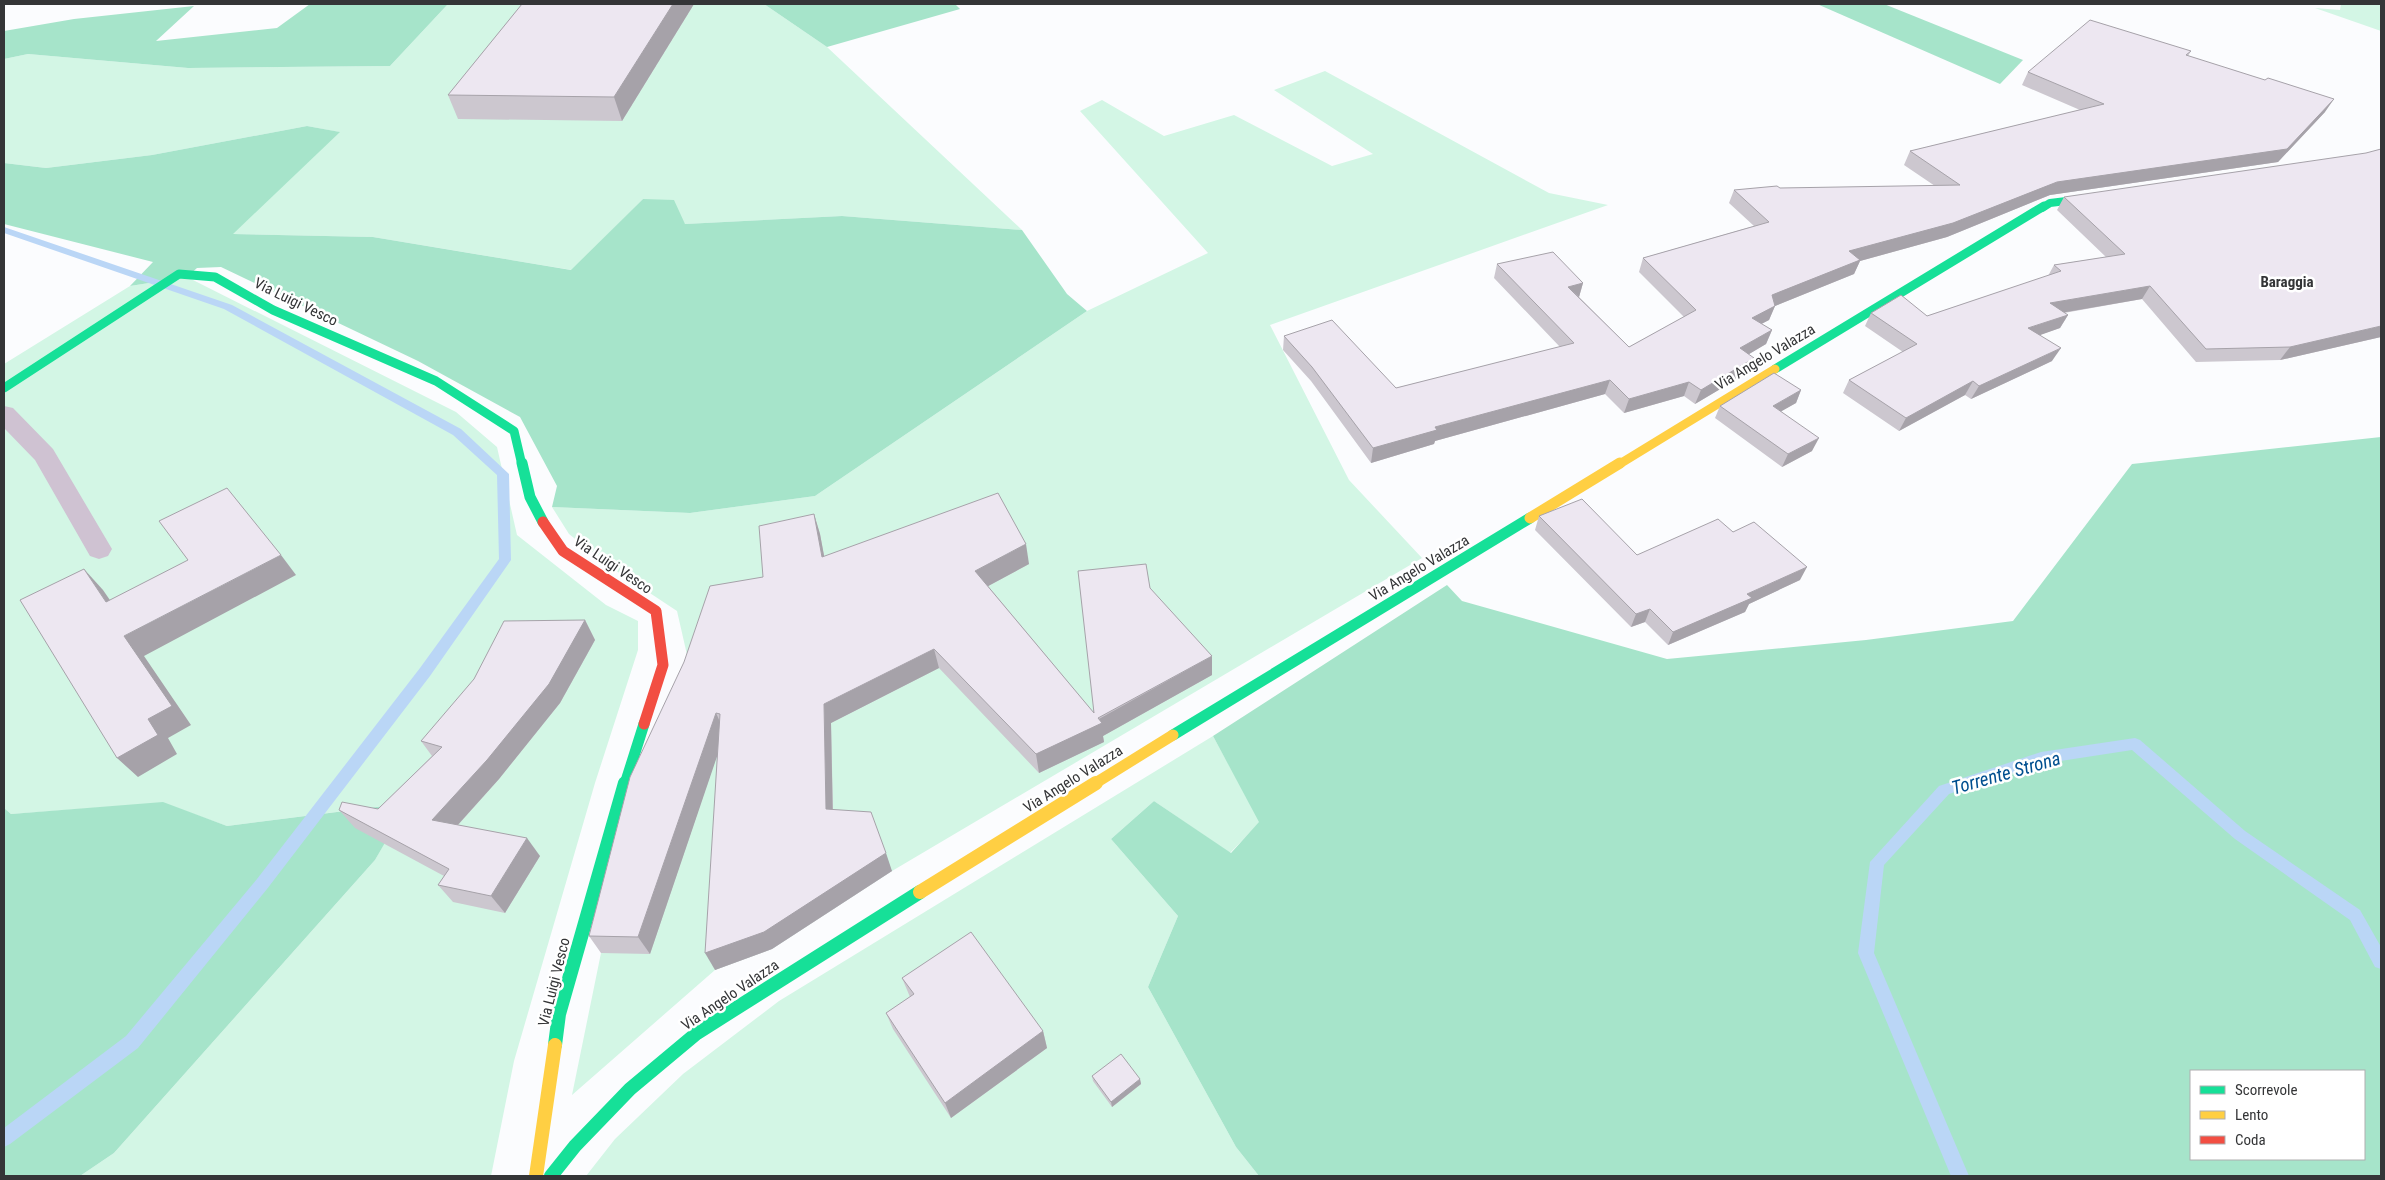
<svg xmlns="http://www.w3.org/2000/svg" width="2385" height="1180" viewBox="0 0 2385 1180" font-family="'Roboto Condensed',sans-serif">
	<rect width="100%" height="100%" fill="#fbfcfe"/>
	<g fill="#d3f6e5">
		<path d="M448,4H764L827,47L1022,230L842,216L685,224L643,199L572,270L373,237L232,234L339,132L307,126L152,155L46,168L4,163V59L28,54L188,68L390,66Z"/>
		<path d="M2341,4H2381V31L2315,8L2340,10Z"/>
		<path d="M1325,71L1549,193L1608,205L1270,325L1349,480L1422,558L892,871L772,949L715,970L572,1095L601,953L693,681L677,611L609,566L569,534L552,507L690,513L815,496L1087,311L1208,253L1080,111L1102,100L1164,136L1234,115L1332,166L1373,154L1274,90Z"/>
		<path d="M187,277L456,412L497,447L517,535L606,605L638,621V650L595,783L514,1061L491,1176H80L114,1153L375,860L407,803L227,826L163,803L11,814L4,808V364L130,286Z"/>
		<path d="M1213,736L1260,822L1230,853L1154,801L1111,839L1178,916L1148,987L1236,1147L1259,1176H586L615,1139L683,1074L779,1001Z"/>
	</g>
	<g fill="#a6e4ca" fill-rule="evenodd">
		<path d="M310,4H448L390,66L188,68L28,54L4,59V31L74,19L194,6L156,41L277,28Z"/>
		<path d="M764,4H955L960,9L827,47Z"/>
		<path d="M1817,4H1884L2023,60L2000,84Z"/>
		<path d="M307,126L340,132L233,234L373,237L571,270L643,199L674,200L685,224L842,216L1022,230L1067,294L1087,311L815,496L690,513L552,507L557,486L520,417L418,361L221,267L197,268L187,277L130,286L153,262L4,224V163L46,168L152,155Z"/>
		<path d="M2381,437V1176H1259L1236,1147L1148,987L1178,916L1111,839L1154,801L1231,853L1259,822L1213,736L1447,585L1462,601L1667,659L1866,640L2013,621L2132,464ZM2364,1071V1159H2191V1071Z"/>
		<path d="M163,802L227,826L408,803L375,860L114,1153L80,1176H4V808L11,814Z"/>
	</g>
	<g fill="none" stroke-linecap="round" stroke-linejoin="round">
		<g fill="#bad6f6" fill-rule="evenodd">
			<path d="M4,227L232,305L461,429L509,474L511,560L430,676L267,889L138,1048L10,1144L4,1147V1128L126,1036L257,879L420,668L499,559L497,475L453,435L224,309L4,233Z"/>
			<path d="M2135,738L2140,740L2245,831L2360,910L2381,947V969L2375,967L2350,920L2235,839L2132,750L2041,764L1949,794L1884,865L1874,953L1969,1176H1951L1858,953L1870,862L1939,786L2041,752Z"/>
		</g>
		<path fill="#cfc2d2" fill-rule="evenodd" d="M4,406L13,408L53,449L112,549L108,556L99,559L90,556L35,460L4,428Z"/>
		<path stroke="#16e098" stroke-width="8" d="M2042,208L2050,203L2099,197"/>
		<g stroke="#16e098" stroke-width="9">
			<path d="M1775,369L2044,206"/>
			<path d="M4,388L179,274L215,277L273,310L436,381L514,431L522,465"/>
		</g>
		<g stroke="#16e098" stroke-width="11">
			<path d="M522,463L530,497L543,522"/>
			<path d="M1173,735L1530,518"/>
			<path d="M625,784L644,724"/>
		</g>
		<g stroke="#16e098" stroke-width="14">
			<path d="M555,1045L559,1014L625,783"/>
			<path d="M551,1176L575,1146L630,1089L697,1033L920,892"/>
		</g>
		<path stroke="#ffcf43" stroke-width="9" d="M1618,465L1775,369"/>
		<g stroke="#ffcf43" stroke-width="11">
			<path d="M1530,518L1620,463"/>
			<path d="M1094,784L1173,735"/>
		</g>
		<g stroke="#ffcf43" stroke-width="14">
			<path d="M920,892L1096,783"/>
			<path d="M536,1176L555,1045"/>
		</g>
		<path stroke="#f24e42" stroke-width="11" d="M543,522L563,551L656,611L663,665L644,724"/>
	</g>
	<g fill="#ccc7cf">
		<path d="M522,4H694L622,121L458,119L448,95Z"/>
		<path d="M2191,51L2188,56L2325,112L2278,162L2050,195L1947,237L1860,261L1854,274L1775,306L1769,320L1761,324L1772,330L1766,344L1749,354V372L1695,404L1684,396L1624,413L1605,394L1435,441L1434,444L1371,463L1311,381L1283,350L1284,336L1396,388L1560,347L1494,278L1497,264L1583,283L1579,297L1629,347L1684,317L1639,272L1643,258L1754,226L1729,203L1734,190L1935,186L1904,165L1910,151L2080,110L2022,85L2028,72Z"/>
		<path d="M2064,197L2381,337L2280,360L2196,362L2142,299L2064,313L2068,315L2060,328L2039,335L2052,361L1971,399L1965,395L1899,431L1843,393L1849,380L1903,352L1865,326L1871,313L1927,316L2048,276L2054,265L2106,257L2057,210Z"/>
		<path d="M1801,390L1796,403L1781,411L1812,451L1782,467L1715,418L1720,406Z"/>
		<path d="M814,514L820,534L824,556L1029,564L988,586L1093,712L1150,588L1212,675L1103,736L1104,742L1039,773L939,668L831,723L833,810L892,871L772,949L715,970L717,755L650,954L601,953L589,936L763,577Z"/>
		<path d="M1539,516L1637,555L1733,532L1800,580L1749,604L1745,612L1668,645L1645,622L1631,627L1535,530Z"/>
		<path d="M585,620L595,640L560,703L499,779L458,825L540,856L505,913L453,902L438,885L444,876L355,828L339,810L378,809L432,756L421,741Z"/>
		<path d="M902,978L1043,1031L1047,1048L951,1118L893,1029L886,1013L910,997Z"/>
		<path d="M1092,1076L1140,1079L1141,1084L1112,1107L1093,1081Z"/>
	</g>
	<g fill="#a6a2a9">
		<path d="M673,4H694L622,121L614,97Z"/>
		<path d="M2334,99L2325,112L2278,162L2050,195L1947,237L1860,261L1854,274L1775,306L1769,320L1746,332L1752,318L1772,295L1849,251L2057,182Z"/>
		<path d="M1583,283L1579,297L1568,287Z"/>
		<path d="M2150,286L2142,299L2043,316L2050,303Z"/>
		<path d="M2068,315L2060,328L2021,342L2028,328Z"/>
		<path d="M2381,326V337L2280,360L2290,347Z"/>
		<path d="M1772,330L1766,344L1734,363L1740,348Z"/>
		<path d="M2061,348L2052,361L1971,399L1979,386Z"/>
		<path d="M1754,358L1749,372L1695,404L1701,390Z"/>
		<path d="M1610,380L1605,394L1435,441L1434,444L1371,463L1373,448L1435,427Z"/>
		<path d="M1973,381L1965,395L1899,431L1906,418Z"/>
		<path d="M1689,382L1684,396L1624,413L1629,399Z"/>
		<path d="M1801,390L1796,403L1768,419L1773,406Z"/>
		<path d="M1819,438L1812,451L1782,467L1788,454Z"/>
		<path d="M814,514L820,534L828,577L822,557Z"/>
		<path d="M1026,544L1029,564L979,591L975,571Z"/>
		<path d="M281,555L296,575L144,656L191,725L168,738L177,754L138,777L117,758L148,719L124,636Z"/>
		<path d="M1807,567L1800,580L1749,604L1745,612L1668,645L1673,632L1747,594Z"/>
		<path d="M84,569L103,590L125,622L106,602Z"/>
		<path d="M1650,609L1645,622L1631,627L1636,614Z"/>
		<path d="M585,620L595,640L560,703L499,779L446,838L432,820Z"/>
		<path d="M934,649L939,668L831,723L833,827L826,809L824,704Z"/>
		<path d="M1212,656V675L1103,736L1104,742L1039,773L1036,754Z"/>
		<path d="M716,713L725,733L650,954L638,937Z"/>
		<path d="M527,838L540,856L505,913L491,896Z"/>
		<path d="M886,853L892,871L772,949L715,970L705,953Z"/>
		<path d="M1043,1031L1047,1048L951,1118L945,1103Z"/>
		<path d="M1140,1079L1141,1084L1112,1107L1111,1102Z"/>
	</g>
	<g fill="#ede7f1" stroke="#a6a2a9">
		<path d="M522,4H673L614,97L448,95Z"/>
		<path d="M2090,20L2191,51L2186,55L2265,80L2268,78L2334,99L2287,149L2057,182L1953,223L1849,251L1860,260L1772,295L1775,306L1752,318L1772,330L1740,348L1754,358L1701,390L1689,382L1629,399L1610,380L1435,427L1437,430L1373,448L1312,367L1284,336L1332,320L1396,388L1574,343L1497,264L1553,252L1583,283L1568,287L1629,347L1696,310L1643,258L1769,222L1734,190L1777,186L1780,188L1960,185L1910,151L2104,104L2028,72Z"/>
		<path d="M2381,149V326L2290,347L2206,349L2150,286L2050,303L2068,315L2028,328L2061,348L1979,386L1973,381L1906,418L1849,380L1917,344L1871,313L1901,295L1927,316L2061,271L2054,265L2125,254L2064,197L2366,153Z"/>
		<path d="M1774,373L1801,390L1773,406L1819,438L1788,454L1720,406Z"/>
		<path d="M227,488L281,555L124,636L172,706L148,719L158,735L117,758L20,600L84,569L106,602L188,560L159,521Z"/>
		<path d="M998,493L1026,544L975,571L1094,713L1078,571L1146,564L1150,588L1212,656L1098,718L1102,723L1036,754L934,649L824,704L826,809L871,812L886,853L764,932L705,953L720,714L716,713L638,937L589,936L630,777L684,662L710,586L763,577L759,526L814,514L822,557Z"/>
		<path d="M1582,499L1637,555L1718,519L1733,532L1754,522L1807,567L1747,594L1752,598L1673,632L1650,609L1636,614L1539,516Z"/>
		<path d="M585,620L549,684L487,760L432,820L527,838L491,896L438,885L449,869L339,810L342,802L378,809L442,747L421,741L474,679L504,621Z"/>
		<path d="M971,932L1043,1031L945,1103L886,1013L914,994L902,978Z"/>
		<path d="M1121,1054L1140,1079L1111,1102L1092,1076Z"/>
	</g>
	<g text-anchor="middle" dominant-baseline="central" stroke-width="5" stroke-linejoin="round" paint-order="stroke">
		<g font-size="15" font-weight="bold" fill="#343537" stroke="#fff">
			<text x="2287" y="282">Baraggia</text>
		</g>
		<g font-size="15" fill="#343537" stroke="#fff">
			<text transform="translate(296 302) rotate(26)">Via Luigi Vesco</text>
			<text transform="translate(1765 357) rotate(-31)">Via Angelo Valazza</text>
			<text transform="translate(613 565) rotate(34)">Via Luigi Vesco</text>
			<text transform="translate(1419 568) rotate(-31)">Via Angelo Valazza</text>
			<text transform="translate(1073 779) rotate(-32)">Via Angelo Valazza</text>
			<text transform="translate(554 982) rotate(-76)">Via Luigi Vesco</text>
			<text transform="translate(730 995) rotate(-34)">Via Angelo Valazza</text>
		</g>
		<g font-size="19" font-style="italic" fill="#004f8f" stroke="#fff">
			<text transform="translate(2006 773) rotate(-16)">Torrente Strona</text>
		</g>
	</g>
	<rect width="2385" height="1180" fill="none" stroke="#343537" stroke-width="10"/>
	<rect x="2190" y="1070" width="175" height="90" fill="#ffffff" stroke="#aeaeaf"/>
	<rect x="2200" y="1086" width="25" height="8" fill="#16e098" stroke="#aeaeaf"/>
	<text x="2235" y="1095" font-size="15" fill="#343537">Scorrevole</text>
	<rect x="2200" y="1111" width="25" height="8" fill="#ffcf43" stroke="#aeaeaf"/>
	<text x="2235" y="1120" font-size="15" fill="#343537">Lento</text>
	<rect x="2200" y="1136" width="25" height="8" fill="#f24e42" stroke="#aeaeaf"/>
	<text x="2235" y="1145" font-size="15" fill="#343537">Coda</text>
</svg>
